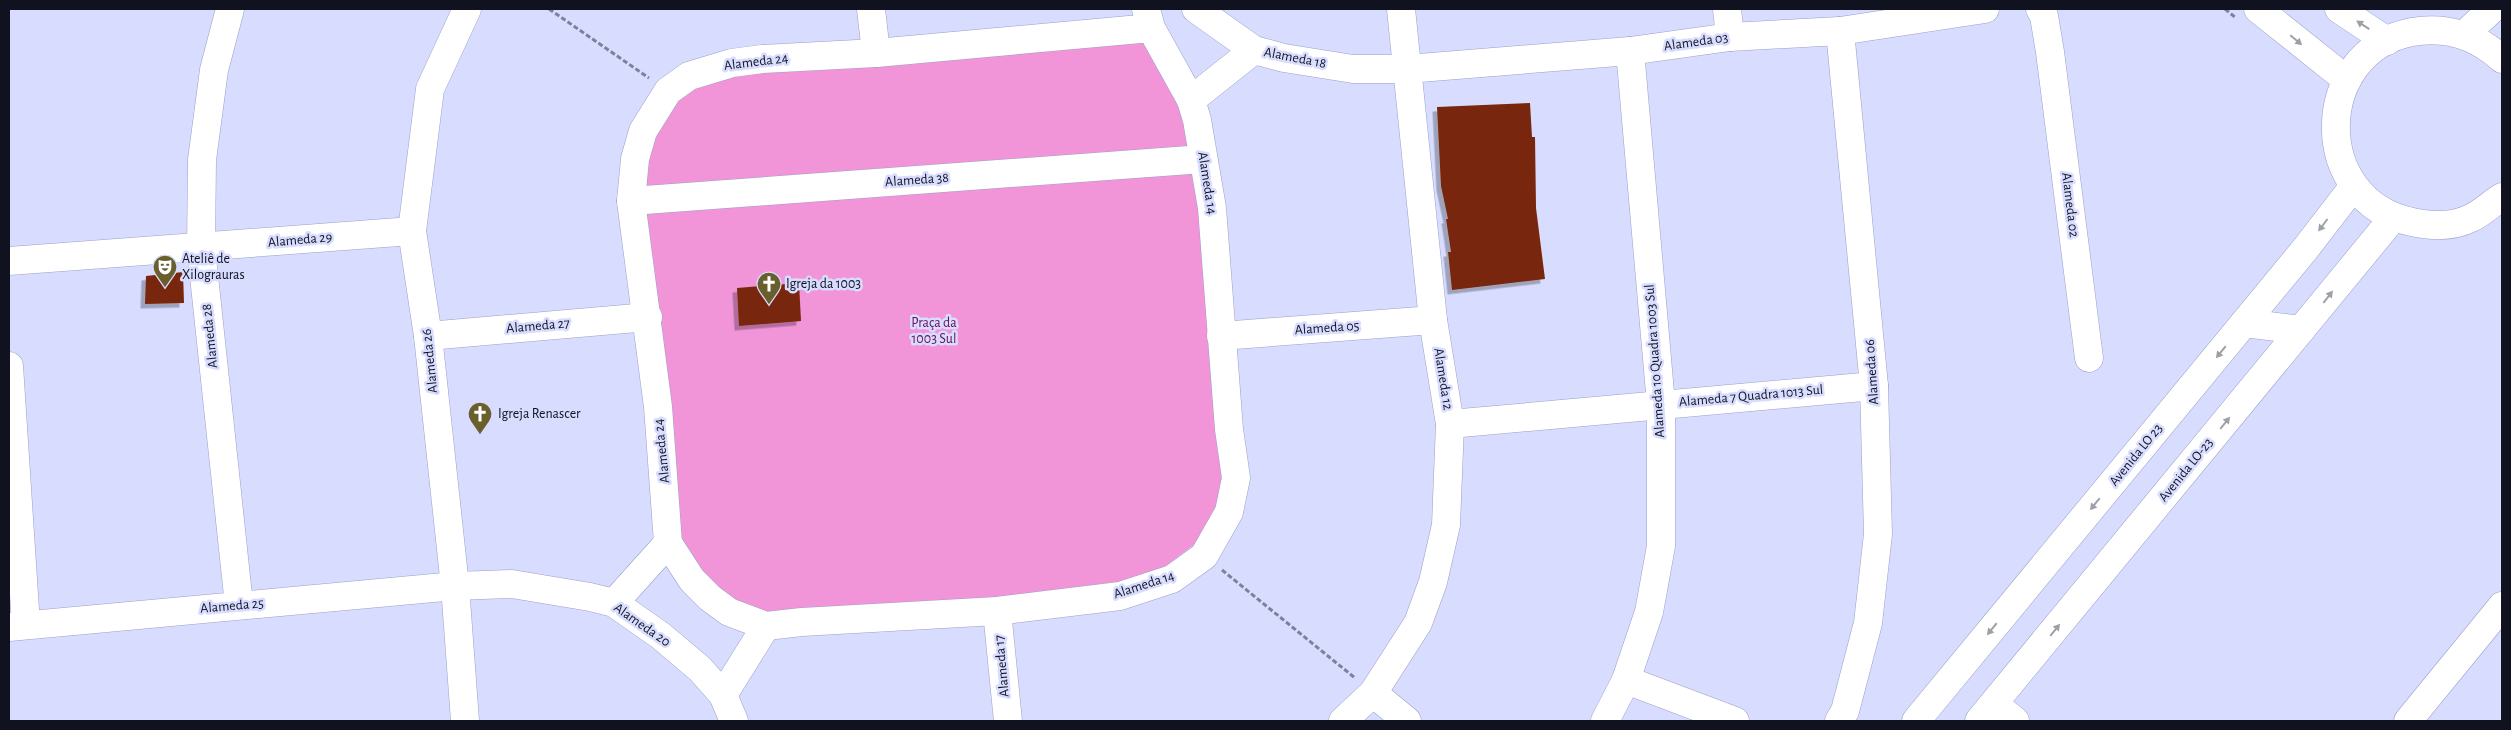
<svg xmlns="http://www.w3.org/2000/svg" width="2511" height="730" viewBox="0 0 2511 730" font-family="'Alegreya Sans',sans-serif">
	<defs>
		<filter id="shadow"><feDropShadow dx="-4.5" dy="4.5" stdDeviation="0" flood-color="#0004"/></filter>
	</defs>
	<rect width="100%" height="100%" fill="#d8ddff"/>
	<path fill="#f295d8" d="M1151,28L1191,100L1233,456L1223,523L1123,598L764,626L710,598L668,543L633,185L668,91L762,59Z"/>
	<g fill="#782608" filter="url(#shadow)">
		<path d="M1530,103L1532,137H1535L1536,208L1545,279L1452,290L1448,252H1451L1446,219H1448L1441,186L1437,107Z"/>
		<path d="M183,272L184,303L145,304L146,276Z"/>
		<path d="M799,283L801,321L739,326L737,288Z"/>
	</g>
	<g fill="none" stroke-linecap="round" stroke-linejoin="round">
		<defs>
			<g id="minor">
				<path d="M230,9L214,70L202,160L201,248L239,605"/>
				<path d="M871,9L876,53"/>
				<path d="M1146,9L1151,28L1191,100L1197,120L1212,208L1229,429L1236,478L1229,512L1204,556L1172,579L1120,596L997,611L802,622L766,626L729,612L710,598L692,580L668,543L658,407L631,201L635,159L643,131L668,91L689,76L732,63L762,59L876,53L1151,28"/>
				<path d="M1196,9L1254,50L1284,58L1353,69H1407L1630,51L1730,37L1840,31L1985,9"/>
				<path d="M1727,9L1730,37"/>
				<path d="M2040,9L2044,16L2050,52L2089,358"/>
				<path d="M2258,9L2347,80"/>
				<path d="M2339,9L2387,41"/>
				<path d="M2464,35L2492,9"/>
				<path d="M2502,59C2477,36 2446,26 2412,32C2312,51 2309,201 2412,222C2430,226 2453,227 2471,218C2482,213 2492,203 2502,197"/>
				<path d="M1191,100L1254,50"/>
				<path d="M631,201L1203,159"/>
				<path d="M9,261L412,231"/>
				<path d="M2244,323L2301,330"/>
				<path d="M428,336L648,317"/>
				<path d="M1221,336L1433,320"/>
				<path d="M9,366L26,625"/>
				<path d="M1450,424L1874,386"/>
				<path d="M614,603L668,543"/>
				<path d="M997,611L1008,721"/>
				<path d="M9,627L455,586L512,584L590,597L614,603L661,636L700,669L723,695L734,721"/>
				<path d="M1626,680L1735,721"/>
				<path d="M1373,693L1407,721"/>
				<path d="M723,695L766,626"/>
				<path d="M1994,704L2015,721"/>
				<path d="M465,721L455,586L428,336L412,231L430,89L467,9"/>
				<path d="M1343,721L1373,693L1418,623L1433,582L1446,525L1450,424L1433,320L1401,9"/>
				<path d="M1605,721L1626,680L1649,612L1661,546V404L1630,51"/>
				<path d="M1839,721L1845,711L1868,623L1878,534L1874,386L1840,31"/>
				<path d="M1916,721L2306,248L2353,187"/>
				<path d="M1979,721L2393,218"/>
				<path d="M2408,721L2502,606"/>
			</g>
		</defs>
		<use href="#minor" stroke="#9aa0c7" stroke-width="29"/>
		<g stroke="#7e819a" stroke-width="3" stroke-dasharray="5 2.5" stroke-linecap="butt">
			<path d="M549,9L649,78"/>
			<path d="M2225,9L2236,18"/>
			<path d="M1222,570L1355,678"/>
		</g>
		<use href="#minor" stroke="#fff" stroke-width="28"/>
	</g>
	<defs><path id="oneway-solid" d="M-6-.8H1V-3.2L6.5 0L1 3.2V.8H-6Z" transform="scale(1.25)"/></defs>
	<g fill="#9fa0a6">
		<use href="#oneway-solid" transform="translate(2363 25) rotate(-147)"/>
		<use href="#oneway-solid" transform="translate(2296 40) rotate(40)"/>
		<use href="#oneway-solid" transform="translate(2323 225) rotate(127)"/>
		<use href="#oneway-solid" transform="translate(2328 297) rotate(-52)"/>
		<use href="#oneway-solid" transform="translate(2221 352) rotate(129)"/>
		<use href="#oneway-solid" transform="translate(2225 423) rotate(-51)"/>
		<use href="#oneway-solid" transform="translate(2095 504) rotate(129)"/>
		<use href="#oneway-solid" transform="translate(1992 629) rotate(129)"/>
		<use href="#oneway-solid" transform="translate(2055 630) rotate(-51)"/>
	</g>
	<defs>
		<symbol id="theatre-pin" viewBox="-11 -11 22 30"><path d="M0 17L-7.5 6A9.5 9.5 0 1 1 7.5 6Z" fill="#695f2c" stroke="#d8ddff"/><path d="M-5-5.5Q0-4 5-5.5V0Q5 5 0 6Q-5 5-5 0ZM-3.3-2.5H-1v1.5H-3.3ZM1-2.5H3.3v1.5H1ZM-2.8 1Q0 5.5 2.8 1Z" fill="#fff"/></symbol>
		<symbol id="church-pin" viewBox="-11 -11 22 30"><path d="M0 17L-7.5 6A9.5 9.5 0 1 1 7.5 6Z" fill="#695f2c" stroke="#d8ddff"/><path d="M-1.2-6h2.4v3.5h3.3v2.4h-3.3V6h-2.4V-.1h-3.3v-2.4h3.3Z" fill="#fff"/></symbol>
	</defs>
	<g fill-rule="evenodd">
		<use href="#theatre-pin" x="151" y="253" width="28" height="38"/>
		<use href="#church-pin" x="755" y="270" width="28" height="38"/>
		<use href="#church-pin" x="466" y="400" width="28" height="38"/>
	</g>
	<g text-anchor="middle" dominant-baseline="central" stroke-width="5" stroke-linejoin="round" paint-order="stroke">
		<g font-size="14" fill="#101220" stroke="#d8ddff">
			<text transform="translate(1696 42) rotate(-8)">Alameda 03</text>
			<text transform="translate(1295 58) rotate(11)">Alameda 18</text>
			<text transform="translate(756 62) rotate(-7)">Alameda 24</text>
			<text transform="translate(917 180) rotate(-4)">Alameda 38</text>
			<text transform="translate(1207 183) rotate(81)">Alameda 14</text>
			<text transform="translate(2070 205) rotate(83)">Alameda 02</text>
			<text transform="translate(300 240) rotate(-5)">Alameda 29</text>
			<text transform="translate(538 326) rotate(-5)">Alameda 27</text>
			<text transform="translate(1327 328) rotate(-4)">Alameda 05</text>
			<text transform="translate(210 336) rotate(-96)">Alameda 28</text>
			<text transform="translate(430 361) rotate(-96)">Alameda 26</text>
			<text transform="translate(1655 361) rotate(-94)">Alameda 10 Quadra 1003 Sul</text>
			<text transform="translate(1872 372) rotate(-94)">Alameda 06</text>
			<text transform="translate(1443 379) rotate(81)">Alameda 12</text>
			<text transform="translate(1751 396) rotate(-5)">Alameda 7 Quadra 1013 Sul</text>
			<text transform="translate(662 451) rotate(-96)">Alameda 24</text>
			<text transform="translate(2136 455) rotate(-51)">Avenida LO 23</text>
			<text transform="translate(2186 470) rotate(-51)">Avenida LO-23</text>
			<text transform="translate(1144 585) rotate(-18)">Alameda 14</text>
			<text transform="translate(232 606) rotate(-5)">Alameda 25</text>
			<text transform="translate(642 625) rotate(35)">Alameda 20</text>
			<text transform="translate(1002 666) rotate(-95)">Alameda 17</text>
		</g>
		<g font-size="14" fill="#101220" stroke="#d8ddff" text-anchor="start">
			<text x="182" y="259">Ateliê de<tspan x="182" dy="16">Xilograuras</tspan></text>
			<text x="786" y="284">Igreja da 1003</text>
			<text x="498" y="414">Igreja Renascer</text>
		</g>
		<g font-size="14" fill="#690e57" stroke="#d8ddff">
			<text x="934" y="323">Praça da<tspan x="934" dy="16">1003 Sul</tspan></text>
		</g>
	</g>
	<rect width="2511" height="730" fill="none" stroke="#101220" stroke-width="20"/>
</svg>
